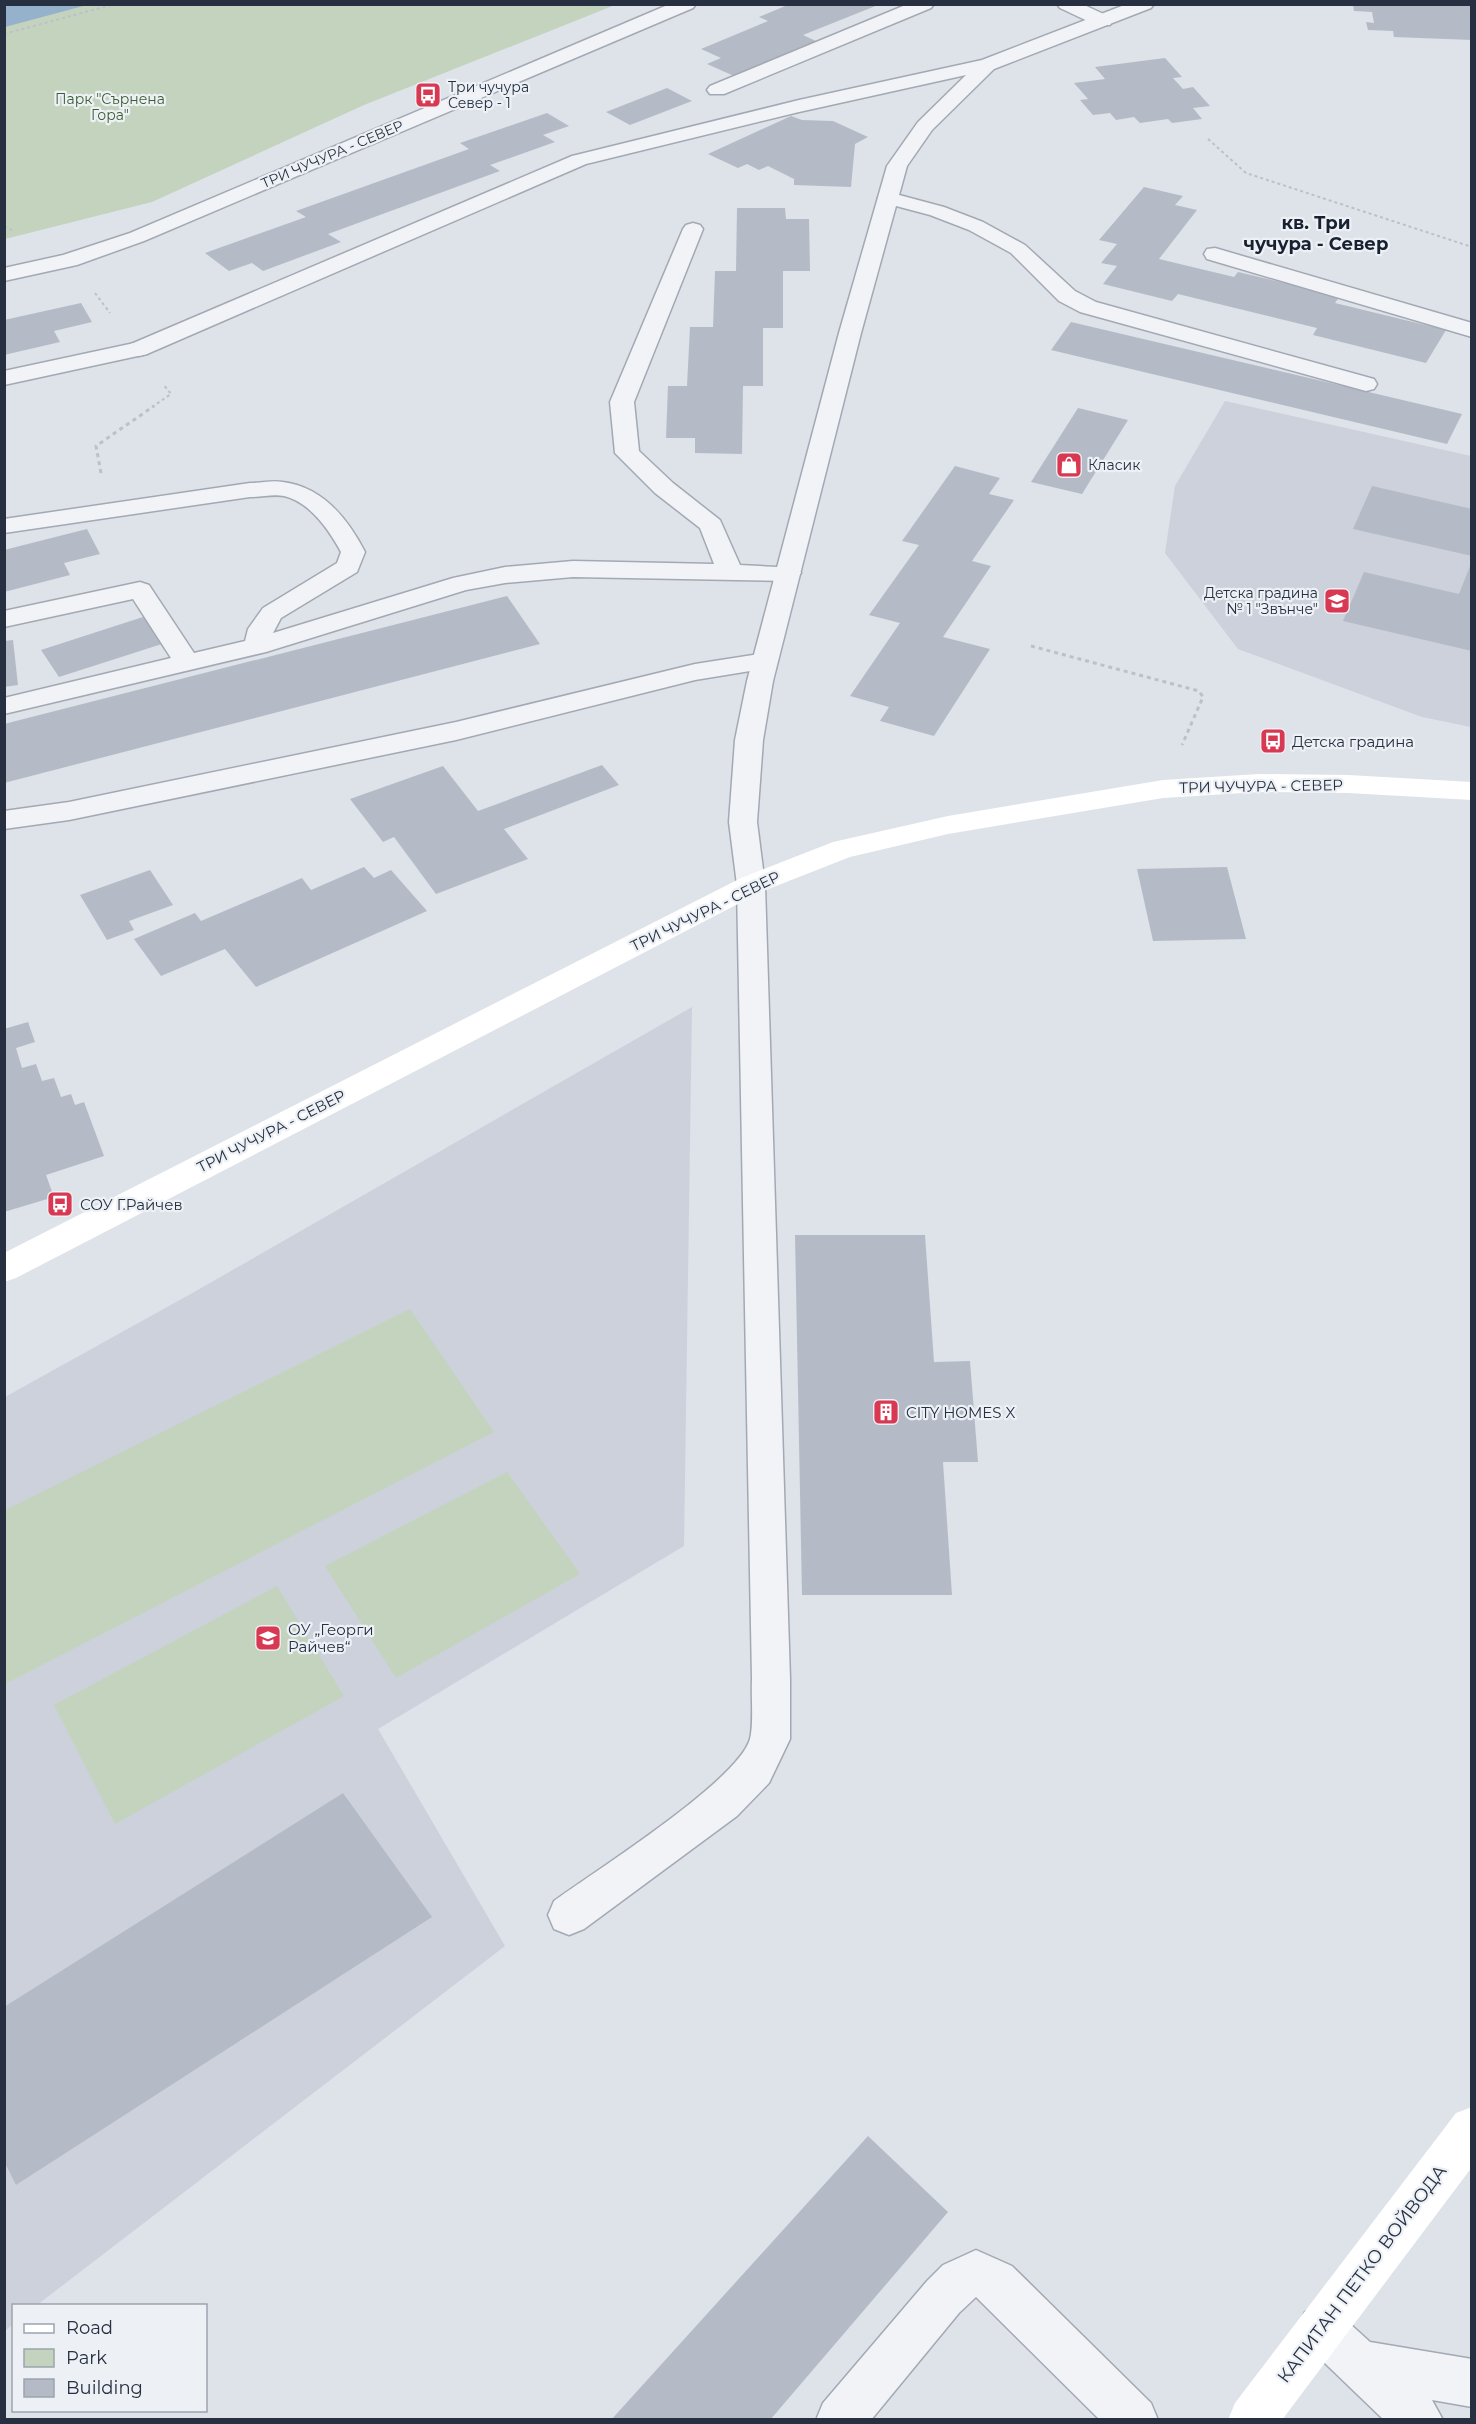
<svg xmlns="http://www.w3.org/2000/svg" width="1476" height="2424" viewBox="0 0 1476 2424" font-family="Montserrat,sans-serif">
	<rect width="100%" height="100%" fill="#dee2e9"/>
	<g fill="#ccd1db">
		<path d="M1225,401L1471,456V727L1422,717L1238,649L1165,553L1175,486Z"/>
		<path d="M692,1007L684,1546L378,1729L505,1946L37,2305L14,2306L13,2324L5,2331V1397L196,1291Z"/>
	</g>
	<g fill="#c4d3be">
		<path d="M4,5H615L364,105L152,202L5,239Z"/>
		<path d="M410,1309L494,1432L5,1684V1510Z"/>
		<path d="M507,1472L580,1574L396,1678L325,1566Z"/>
		<path d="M277,1586L344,1696L115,1824L54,1705Z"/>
	</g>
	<path fill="#96b1cc" d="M5,4H87V5L5,27Z"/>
	<g fill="#b5bbc6">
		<path d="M790,4L878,5L803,35L818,42L734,76L707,64L721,58L701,49L768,21L759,17Z"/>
		<path d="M1472,4V40L1394,37L1393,31L1368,30L1366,22L1374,23L1372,12L1354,11L1353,5Z"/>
		<path d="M1165,58L1182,77L1173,78L1183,89L1193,87L1210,106L1193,108L1202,119L1172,123L1168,119L1140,123L1134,117L1116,120L1110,113L1093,115L1080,100L1088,99L1074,83L1105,79L1095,67Z"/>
		<path d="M667,88L692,101L630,125L606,112Z"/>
		<path d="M547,113L569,126L543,135L555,142L490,165L500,171L328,234L341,242L263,271L252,263L229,271L205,253L306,217L296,211L469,149L460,143Z"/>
		<path d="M791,116L802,120L833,121L868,137L855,144L851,187L794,185V179L768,166L759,170L747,164L738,168L708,154Z"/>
		<path d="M1144,187L1183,196L1175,205L1197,210L1159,259L1234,277L1238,272L1340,296L1335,303L1446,330L1426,363L1313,335L1317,328L1178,294L1172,301L1103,284L1117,266L1101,263L1117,244L1099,240Z"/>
		<path d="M737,208H785L786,219H809L810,271H783V328H763V386H743L742,454L695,453V438H666L668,386H687L690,327H713L715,271H736Z"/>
		<path d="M81,303L92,322L54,331L60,342L4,355V320Z"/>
		<path d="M1071,322L1462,414L1447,444L1051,350Z"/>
		<path d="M1078,408L1128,420L1082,494L1031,482Z"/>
		<path d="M955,466L1000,478L989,494L1014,500L972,561L991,566L943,637L990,649L934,736L880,721L889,707L850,696L900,623L869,615L919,545L902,541Z"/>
		<path d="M1372,486L1472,509V556L1353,529Z"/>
		<path d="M87,529L100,554L64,563L70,575L4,592V550Z"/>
		<path d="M1472,561V651L1343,621L1364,572L1459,594Z"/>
		<path d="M507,596L540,644L4,783V724Z"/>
		<path d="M146,616L165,643L59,677L41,650Z"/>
		<path d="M13,640L18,685L4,687V641Z"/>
		<path d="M602,765L619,785L504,829L528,859L436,894L394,837L383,842L350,799L443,766L478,811Z"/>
		<path d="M364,867L374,878L391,870L427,911L256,987L225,949L161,976L134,939L195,913L201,921L302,878L311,890Z"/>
		<path d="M1227,867L1246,939L1153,941L1137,869Z"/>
		<path d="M150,870L173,905L129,921L134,930L107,940L80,895Z"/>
		<path d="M28,1022L35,1042L16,1048L22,1068L36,1064L42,1081L54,1078L61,1097L71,1094L75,1105L84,1102L104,1156L46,1175L54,1197L4,1212V1029Z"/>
		<path d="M795,1235H925L934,1362L970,1361L978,1462H943L952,1595H802Z"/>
		<path d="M343,1793L432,1917L16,2185L4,2161V2007Z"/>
		<path d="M868,2136L948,2212L770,2420H611Z"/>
	</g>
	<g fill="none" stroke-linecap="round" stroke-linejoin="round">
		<defs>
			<g id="lane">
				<path d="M908,4H934L931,8L724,94H710L707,90L710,86Z"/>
				<path d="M1057,4H1082L1110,17L1112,21L1110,25H1096L1060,8Z"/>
				<path d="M888,192L944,207L983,222L1025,245L1075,291L1096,302L1374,379L1377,384L1374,389L1366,391L1080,312L1059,301L1011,253L969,230L930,215L881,202L878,198L881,194Z"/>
				<path d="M693,223L700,225L703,229L634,402L639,451L673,483L720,520L740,565L797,568L801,573L797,578L788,581L573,577L505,583L466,590L266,652L4,714V698L171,658L133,599L4,627V611L140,582L149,585L194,653L245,641L248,629L263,608L337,563L341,552C329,530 310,502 284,496C273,494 261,497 250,497L4,533V519L250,483C261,483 272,480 283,482C323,487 348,519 365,552L357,572L281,618L273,633L453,578L505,567L573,561L714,564L700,528L655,493L615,453L610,402L683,229L686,225Z"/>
				<path d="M139,342L147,344L150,349L147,354L4,385V371Z"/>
				<path d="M765,653L774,655L778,661L774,667L695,680L456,740L69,820L4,829V811L69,802L456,722L695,664Z"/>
				<path d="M976,2250L1012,2266L1151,2403L1158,2420H1100L976,2297L959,2313L871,2420H816L823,2403L927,2281L943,2265Z"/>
				<path d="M1321,2305L1337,2312L1370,2342L1472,2359V2407L1432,2400L1443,2420H1384L1305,2344L1298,2328L1305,2312Z"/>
			</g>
			<g id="street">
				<path d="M670,4H696L693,8L144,241L77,265L4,281V268L63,255L130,233Z"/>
				<path d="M1127,4H1154L1151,8L994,69L932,130L907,166L861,333L773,681L763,740L757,822L765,885L790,1679V1739L769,1783L737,1816L584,1929L569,1935L554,1929L548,1915L554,1901C595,1871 738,1781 750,1739C754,1723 751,1696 752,1679L737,885L729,822L735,740L747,681L839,333L887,166L918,122L966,75L799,112L586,164L147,354L139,356L131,354L128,349L131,344L572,156L799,100L982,60Z"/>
				<path d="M1215,248L1472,323V337L1207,259L1204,254L1207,249Z"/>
			</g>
		</defs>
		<use href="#lane" stroke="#a3a9b3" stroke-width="3"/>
		<use href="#street" stroke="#a3a9b3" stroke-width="3"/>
		<g stroke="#bcc0c8" stroke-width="2" stroke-dasharray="3 3" stroke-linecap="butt">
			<path d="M4,34L115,4"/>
			<path d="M1208,139L1246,173L1472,247"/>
			<path d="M4,226L14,231"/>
			<path d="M95,293L110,313"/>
			<path d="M152,407L171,394L163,384"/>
		</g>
		<g stroke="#bcc0c8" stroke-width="3" stroke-dasharray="4 4" stroke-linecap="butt">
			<path d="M101,473L96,446L154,406"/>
			<path d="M1031,646L1199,691L1203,697L1182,745"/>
		</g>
		<use href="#lane" fill="#f1f3f7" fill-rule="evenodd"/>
		<use href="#street" fill="#f1f3f7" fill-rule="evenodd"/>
		<g fill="#fff" fill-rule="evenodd">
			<path d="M1259,774L1348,775L1472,782V800L1348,793L1259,792L1163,798L948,834L850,857L761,892L16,1278L4,1282V1253L741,878L833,842L948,816L1163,780Z"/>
			<path d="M1472,2107V2167L1282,2420H1228L1235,2403L1456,2113Z"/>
		</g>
	</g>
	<defs>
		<symbol id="bus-square" viewBox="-11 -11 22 22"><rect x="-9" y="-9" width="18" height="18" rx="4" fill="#d93852" stroke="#edf1f6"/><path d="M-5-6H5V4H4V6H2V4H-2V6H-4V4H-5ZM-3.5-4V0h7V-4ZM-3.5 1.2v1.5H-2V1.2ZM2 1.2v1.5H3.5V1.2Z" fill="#fff"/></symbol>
		<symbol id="shop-square" viewBox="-11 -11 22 22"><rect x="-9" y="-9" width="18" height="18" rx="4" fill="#d93852" stroke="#edf1f6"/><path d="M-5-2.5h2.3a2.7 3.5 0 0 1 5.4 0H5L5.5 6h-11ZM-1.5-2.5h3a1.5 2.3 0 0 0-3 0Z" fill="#fff"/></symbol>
		<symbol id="school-square" viewBox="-11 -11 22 22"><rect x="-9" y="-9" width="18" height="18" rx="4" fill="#d93852" stroke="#edf1f6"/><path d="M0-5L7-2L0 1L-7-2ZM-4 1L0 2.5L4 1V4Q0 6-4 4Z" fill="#fff"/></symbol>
		<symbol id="building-square" viewBox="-11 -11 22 22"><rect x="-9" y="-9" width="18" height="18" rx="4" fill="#d93852" stroke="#edf1f6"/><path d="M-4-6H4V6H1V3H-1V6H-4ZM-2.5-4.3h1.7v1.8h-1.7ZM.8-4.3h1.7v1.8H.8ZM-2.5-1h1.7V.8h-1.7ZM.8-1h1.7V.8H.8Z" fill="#fff"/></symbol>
	</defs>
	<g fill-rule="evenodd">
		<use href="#bus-square" x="413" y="80" width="30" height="30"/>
		<use href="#shop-square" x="1054" y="450" width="30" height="30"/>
		<use href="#school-square" x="1322" y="586" width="30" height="30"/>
		<use href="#bus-square" x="1258" y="726" width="30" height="30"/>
		<use href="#bus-square" x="45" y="1189" width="30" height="30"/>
		<use href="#building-square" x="871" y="1397" width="30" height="30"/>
		<use href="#school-square" x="253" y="1623" width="30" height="30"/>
	</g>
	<g text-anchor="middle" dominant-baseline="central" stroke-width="4.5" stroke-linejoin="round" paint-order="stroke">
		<g font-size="14" fill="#263041" stroke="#edf1f6" text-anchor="start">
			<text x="448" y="87">Три чучура<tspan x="448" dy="16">Север - 1</tspan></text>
			<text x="1088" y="465">Класик</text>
			<text x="1318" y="593" text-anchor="end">Детска градина<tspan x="1318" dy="16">№ 1 "Звънче"</tspan></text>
		</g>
		<g font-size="14" fill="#3b5e32" stroke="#edf1f6">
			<text x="110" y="99">Парк "Сърнена<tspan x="110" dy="16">Гора"</tspan></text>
		</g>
		<g font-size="14" fill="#263041" stroke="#edf1f6">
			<text transform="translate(332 154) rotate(-23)">ТРИ ЧУЧУРА - СЕВЕР</text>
		</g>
		<g font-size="15" fill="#263041" stroke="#edf1f6" text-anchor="start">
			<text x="1292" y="741">Детска градина</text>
			<text x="80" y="1204">СОУ Г.Райчев</text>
			<text x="906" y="1412">CITY HOMES X</text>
			<text x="288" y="1629">ОУ „Георги<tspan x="288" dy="17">Райчев“</tspan></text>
		</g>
		<g font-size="15" fill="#263041" stroke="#edf1f6">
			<text transform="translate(1261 786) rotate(-1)">ТРИ ЧУЧУРА - СЕВЕР</text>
			<text transform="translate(705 911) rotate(-26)">ТРИ ЧУЧУРА - СЕВЕР</text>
			<text transform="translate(271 1131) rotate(-27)">ТРИ ЧУЧУРА - СЕВЕР</text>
		</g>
		<g font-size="18" font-weight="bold" fill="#182131" stroke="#edf1f6">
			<text x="1316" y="223">кв. Три<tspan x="1316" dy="21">чучура - Север</tspan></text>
		</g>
		<g font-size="18" fill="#263041" stroke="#edf1f6">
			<text transform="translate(1362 2274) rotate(-53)">КАПИТАН ПЕТКО ВОЙВОДА</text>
		</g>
	</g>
	<rect width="1476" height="2424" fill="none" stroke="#263041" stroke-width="12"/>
	<rect x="12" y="2304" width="195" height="108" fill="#edf1f6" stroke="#9da4ae" stroke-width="1.5"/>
	<rect x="24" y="2324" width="30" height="9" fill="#ffffff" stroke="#9da4ae" stroke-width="1.5"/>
	<text x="66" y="2334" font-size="18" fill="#263041">Road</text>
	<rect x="24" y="2349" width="30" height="18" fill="#c4d3be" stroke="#9da4ae" stroke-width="1.5"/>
	<text x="66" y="2364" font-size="18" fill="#263041">Park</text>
	<rect x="24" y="2379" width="30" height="18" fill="#b5bbc6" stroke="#9da4ae" stroke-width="1.5"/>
	<text x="66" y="2394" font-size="18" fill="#263041">Building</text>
</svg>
